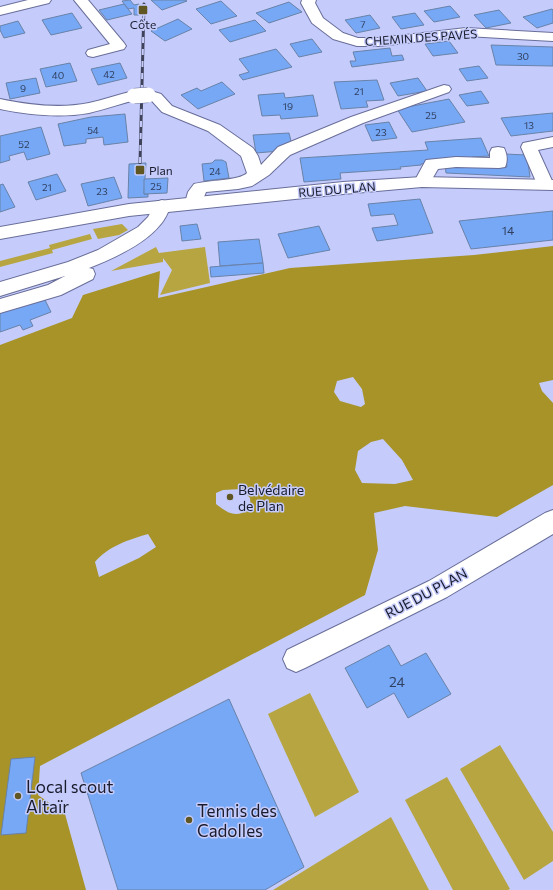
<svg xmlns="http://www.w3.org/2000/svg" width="553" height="890" viewBox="0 0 553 890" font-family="Commissioner,sans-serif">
	<rect width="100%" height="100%" fill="#c5ccfb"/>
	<g fill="#b7a541">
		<path d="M122,224L128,230L119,235L98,239L93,229Z"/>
		<path d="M90,234L92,239L52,250L53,253L0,267V261L50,248L49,245Z"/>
		<path d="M156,247L159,253L205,247L210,283L160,295L172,270L163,258V262L111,271Z"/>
		<path d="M310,693L359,792L315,817L268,714Z"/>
		<path d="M500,745L553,832V861L524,880L460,769Z"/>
		<path d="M447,777L510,889L508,890H453L405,800Z"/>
		<path d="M391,817L429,890H273Z"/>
	</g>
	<path fill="#a79327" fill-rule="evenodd" d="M553,246V380L539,383L542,391L553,403V485L497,517L405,506L374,513L378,550L365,595L40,766L38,795L65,814L86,890H0V345L72,318L83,295L160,271L158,298L290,268L474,255ZM353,377L362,389L365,404L361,407L340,401L334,392L337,381ZM383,439L402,460L413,480L395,484L362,483L355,470L358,451L371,442ZM242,489L250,498L251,509C235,518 229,514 216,504V493L223,490ZM148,534L156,547L139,558L99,577L95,562C107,547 130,539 148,534Z"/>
	<g fill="#76a8f5" stroke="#6982a9">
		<path d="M130,0L134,5L139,4V15H134V8L128,9L122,1Z"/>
		<path d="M151,0H185L187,1L162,10Z"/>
		<path d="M221,1L237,16L211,24L196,9Z"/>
		<path d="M289,2L302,12L269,23L256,13Z"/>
		<path d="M124,4L132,14L107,20L99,10Z"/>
		<path d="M450,6L460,17L434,22L424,11Z"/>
		<path d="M552,9L553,10V23L537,28L523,17Z"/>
		<path d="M499,10L511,23L486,28L474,15Z"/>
		<path d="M72,13L82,28L51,35L42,20Z"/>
		<path d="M415,13L424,25L401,29L392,17Z"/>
		<path d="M370,15L380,28L356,33L345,20Z"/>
		<path d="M178,19L192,29L165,41L151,31Z"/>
		<path d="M255,20L266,31L230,42L219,30Z"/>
		<path d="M18,21L25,33L4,38L0,30V26Z"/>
		<path d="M312,39L322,52L299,57L290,44Z"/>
		<path d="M449,41L458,53L433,56L425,44Z"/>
		<path d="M491,45L553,47V66L496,65Z"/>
		<path d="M390,48L392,56L402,55L404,60L352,67L350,61H356L353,52Z"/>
		<path d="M276,49L292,67L243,80L239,75L249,72L239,59Z"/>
		<path d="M70,63L77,81L46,87L40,69Z"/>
		<path d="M120,63L127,78L98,85L91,69Z"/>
		<path d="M479,66L488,78L467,81L459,69Z"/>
		<path d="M36,78L40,93L10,99L6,83Z"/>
		<path d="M418,78L427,91L398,96L390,83Z"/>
		<path d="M377,80L384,100L366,101L368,107L341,109L334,82Z"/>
		<path d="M222,82L235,94L198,109L181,95L197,88L201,91Z"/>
		<path d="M481,91L489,103L467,106L459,95Z"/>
		<path d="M284,93L285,98L313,95L318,116L281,119L280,115L262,116L258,95Z"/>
		<path d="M449,99L465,122L412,132L397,109Z"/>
		<path d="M553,113V131L511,136L501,118Z"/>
		<path d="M125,114L128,142L104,145L103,137L86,139V143L64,146L58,124L91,117Z"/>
		<path d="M389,122L397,138L372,141L365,125Z"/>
		<path d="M41,127L50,154L27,160L24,152L9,156L10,160L0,163V136Z"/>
		<path d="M289,133L292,145L279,146L280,151L256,153L253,135Z"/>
		<path d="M481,138L489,156L472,157V159L451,162L421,164V165L400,167L401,169L340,173L341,179L304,182L300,158L428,150L425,142Z"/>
		<path d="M505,154L527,155L530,177L446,173L445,165L507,167Z"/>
		<path d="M215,160H222L226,162L229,178L204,181L202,164L212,163Z"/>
		<path d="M146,163L144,194H148V197L128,198L129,164Z"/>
		<path d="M57,174L66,191L36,200L28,182Z"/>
		<path d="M114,177L122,198L88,206L81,184Z"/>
		<path d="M168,178L167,193L144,194V179Z"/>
		<path d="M3,184L15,207L0,212V185Z"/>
		<path d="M420,199L433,233L377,241L372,228L398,225L394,214L371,216L368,204Z"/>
		<path d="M553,211V240L471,249L459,221Z"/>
		<path d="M197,224L201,239L182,241L180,226Z"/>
		<path d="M319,226L330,250L288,258L278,234Z"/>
		<path d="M259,239L263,263L220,266L218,242Z"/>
		<path d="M263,263L264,273L211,277L210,267Z"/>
		<path d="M42,294L51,312L30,320L33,326L23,330L20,325L0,332V310Z"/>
		<path d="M389,645L401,666L426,653L451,694L408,718L394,693L367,708L345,668Z"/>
		<path d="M229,699L304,867L265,890H118L81,773Z"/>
		<path d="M35,757L26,833L1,835L11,759Z"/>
	</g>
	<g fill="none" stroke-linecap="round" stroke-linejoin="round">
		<defs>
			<g id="minor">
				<path d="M28,0H51L49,3L0,15V7Z"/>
				<path d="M74,0H88L124,43L126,46L124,49L93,57L88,56L86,53L88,50L110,44Z"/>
				<path d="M302,0H316L315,3L323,18L343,33L358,38H379L466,28L553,33V41L466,36L379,46H357L333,39L312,23L301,3Z"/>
				<path d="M444,85L449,86L451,89L449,92L363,123L290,155L269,175L252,186L238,189L206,192L200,207L194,209L188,207L185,203L188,192L194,184C208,180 239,181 247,173L241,156L208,131L162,112L151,100L143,98L141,96L139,99C123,103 106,109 89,113C60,118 29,115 0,109V99C29,105 60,109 89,103C104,100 119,94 134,91L141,95L143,92L148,90L161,94L172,106L220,125L253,148L258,156L261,165L278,147L351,117Z"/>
				<path d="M553,137V147L538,150L553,183L551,188L545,189L539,188L537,184L521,147L523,143Z"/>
				<path d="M498,147L504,148C507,154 508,161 505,167L499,168L456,167L438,169L428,186L422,187L416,186L414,182L426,160L456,157L490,158V152L492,148Z"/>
				<path d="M162,200L168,202L171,206C168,212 165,220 160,225C144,245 112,259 89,268L93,269L95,274L93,279L61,295L0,313V299L48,285L65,276L0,296V282L68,262L98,250L138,227L148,217L156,202Z"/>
				<path d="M553,510V534L447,597L305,668L296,672L287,668L283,659L287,650L429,581L545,513Z"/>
			</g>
			<path id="major" d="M422,177L553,180V190L422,187L343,194L129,216L0,239V227L129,204L343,182Z"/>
		</defs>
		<use href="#minor" stroke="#696e99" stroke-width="2"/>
		<use href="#major" stroke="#696e99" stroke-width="2"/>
		<use href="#minor" fill="#fff" fill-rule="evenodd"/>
		<use href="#major" fill="#fff" fill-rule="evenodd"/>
		<defs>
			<path id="rail" d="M140,163L144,4"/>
		</defs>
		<use href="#rail" stroke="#3f4259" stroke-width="3"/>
		<use href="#rail" stroke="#c5ccfb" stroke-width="2" stroke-dasharray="6" stroke-linecap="butt"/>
		<defs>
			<path id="minor-bridge" d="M134,96L148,95"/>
		</defs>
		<use href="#minor-bridge" stroke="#696e99" stroke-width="16" stroke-linecap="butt"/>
		<use href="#minor-bridge" stroke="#fff" stroke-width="15"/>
	</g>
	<g fill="#605622" stroke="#c5ccfb" stroke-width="1.5">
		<rect x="138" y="5" width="10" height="10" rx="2"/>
		<rect x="135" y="165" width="10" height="10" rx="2"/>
		<circle cx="230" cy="497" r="4"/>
		<circle cx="18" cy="796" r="4"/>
		<circle cx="189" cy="820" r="4"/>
	</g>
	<g text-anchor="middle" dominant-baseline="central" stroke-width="3" stroke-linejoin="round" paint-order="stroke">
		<g font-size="10" fill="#313f5f">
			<text x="363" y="24">7</text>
			<text x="523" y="56">30</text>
			<text x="109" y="74">42</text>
			<text x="58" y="75">40</text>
			<text x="23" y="88">9</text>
			<text x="359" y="91">21</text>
			<text x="288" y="106">19</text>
			<text x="431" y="115">25</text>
			<text x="529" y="125">13</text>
			<text x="93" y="130">54</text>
			<text x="381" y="132">23</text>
			<text x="24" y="144">52</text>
			<text x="215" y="171">24</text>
			<text x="156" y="186">25</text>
			<text x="47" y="187">21</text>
			<text x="102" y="191">23</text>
		</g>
		<g font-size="12" fill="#1a1c2d" stroke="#c5ccfb">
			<text x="143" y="24">Côte</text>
			<text x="149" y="170" text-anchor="start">Plan</text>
		</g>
		<g font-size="12" fill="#1a1c2d" stroke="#c5ccfb">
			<text transform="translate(421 37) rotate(-4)">CHEMIN DES PAVÉS</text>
			<text transform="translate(337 189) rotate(-5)">RUE DU PLAN</text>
		</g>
		<g font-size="12" fill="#313f5f">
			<text x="508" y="230">14</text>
		</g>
		<g font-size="14" fill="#1a1c2d" stroke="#c5ccfb" text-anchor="start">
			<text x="238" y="489">Belvédaire<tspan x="238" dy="16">de Plan</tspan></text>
		</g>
		<g font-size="14" fill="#1a1c2d" stroke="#c5ccfb">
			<text transform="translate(426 593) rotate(-28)">RUE DU PLAN</text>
		</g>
		<g font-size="14" fill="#313f5f">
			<text x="397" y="681">24</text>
		</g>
		<g font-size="17" fill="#1a1c2d" stroke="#c5ccfb" text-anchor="start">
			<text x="26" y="786">Local scout<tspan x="26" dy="20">Altaïr</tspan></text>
			<text x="197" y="810">Tennis des<tspan x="197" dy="20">Cadolles</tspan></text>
		</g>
	</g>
</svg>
